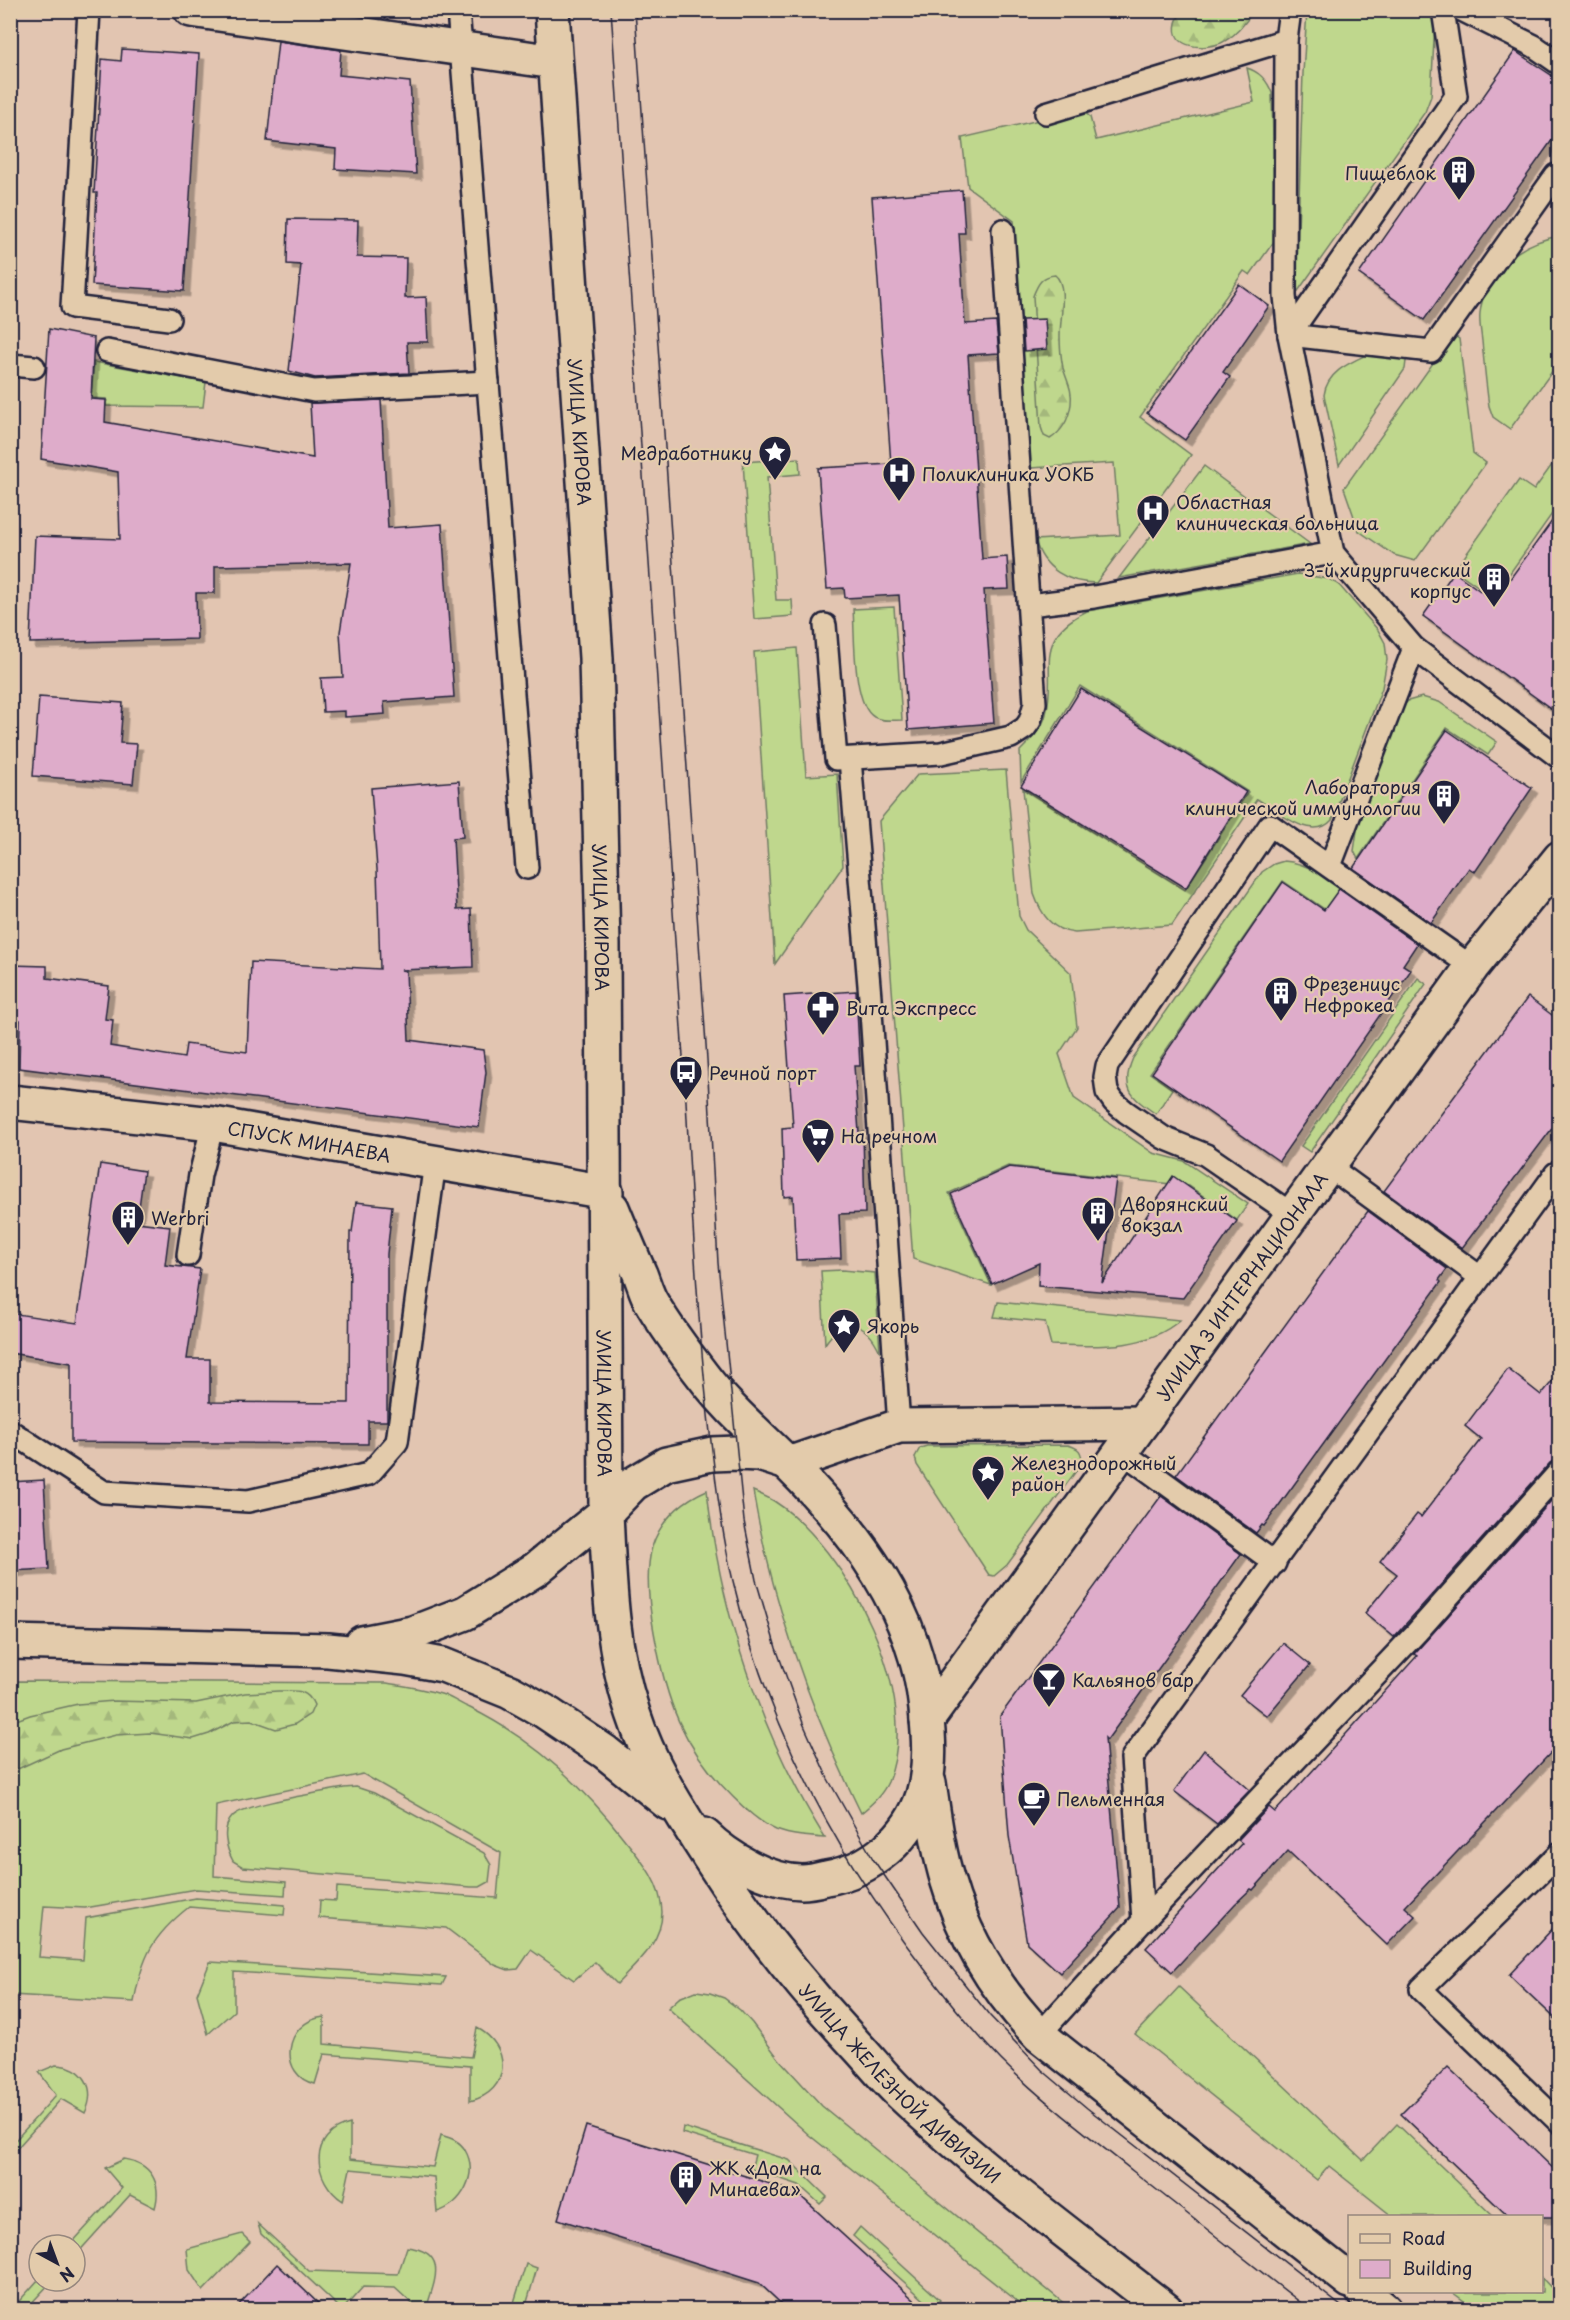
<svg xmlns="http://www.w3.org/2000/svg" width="1570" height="2320" viewBox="0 0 1570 2320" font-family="'Playpen Sans',sans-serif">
	<defs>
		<pattern id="forest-firs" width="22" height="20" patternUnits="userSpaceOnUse" patternTransform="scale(1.5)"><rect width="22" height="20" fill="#bfd78d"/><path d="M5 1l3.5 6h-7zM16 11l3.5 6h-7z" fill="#a4b87b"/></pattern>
		<filter id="shadow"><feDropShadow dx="5.5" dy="5.5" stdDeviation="0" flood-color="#0004"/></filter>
	</defs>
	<rect width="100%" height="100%" fill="#e2c5b1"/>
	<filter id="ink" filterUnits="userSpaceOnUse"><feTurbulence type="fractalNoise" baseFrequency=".0167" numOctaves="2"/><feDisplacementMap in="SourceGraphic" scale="12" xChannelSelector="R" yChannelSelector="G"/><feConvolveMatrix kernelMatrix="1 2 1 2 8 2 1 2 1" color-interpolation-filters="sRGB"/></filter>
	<g filter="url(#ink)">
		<g fill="#bfd78d" stroke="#707c64" stroke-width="1.5">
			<path d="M1307,11H1430L1435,21L1431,96L1425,112L1296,294L1303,73Z"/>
			<path d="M1247,68C1260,72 1267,80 1272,93L1275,240L1250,275L1244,271L1140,417L1191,455L1096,583C1068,583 1043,569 1035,540L1120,535L1114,463L1030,468L1014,221L968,187L962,138L1082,110L1090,117L1096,140L1254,102Z"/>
			<path d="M1559,236V362L1510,429L1493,417L1489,406C1486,384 1484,363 1482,341C1481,332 1479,322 1480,313C1485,271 1518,243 1559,236Z"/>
			<path d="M1453,335L1459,339L1473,453L1486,463L1415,561L1394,555L1359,531L1344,488Z"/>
			<path d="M1368,354L1403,355L1406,361L1405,369L1339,465L1324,395C1327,372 1349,363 1368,354Z"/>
			<path d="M94,362L206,382L203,407L106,406L107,399L91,398Z"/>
			<path d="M799,458L800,474L767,477L776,600H792L793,616L754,619L743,462Z"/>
			<path d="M1554,462L1559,466V504L1493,597L1455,570L1519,480L1534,490Z"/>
			<path d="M1204,466L1310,544L1119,578Z"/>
			<path d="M1298,574L1329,579L1339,585L1378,630L1385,643L1387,660L1382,688L1332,820C1312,843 1276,810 1257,799L1172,925L1075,933C1052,931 1041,914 1034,894L1023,789L1185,890L1248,792L1080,686L1021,782L1020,751C1030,741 1043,728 1046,714C1058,669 1030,639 1087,611Z"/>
			<path d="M894,607L902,720C893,720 883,722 874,717C852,704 855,634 853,609Z"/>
			<path d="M797,648L806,776L837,774L843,866L775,964L754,652Z"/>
			<path d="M1422,697L1439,702L1497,742L1488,755L1447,728L1358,859L1354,851L1358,824L1366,800L1401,708L1408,701Z"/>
			<path d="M1006,770L1019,916L1026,930L1071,973L1077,1027L1059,1054L1074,1098L1153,1153L1184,1161L1248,1204L1237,1220L1189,1186L1008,1166L949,1193L991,1285L913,1259L879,821L918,774Z"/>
			<path d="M1284,861C1314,863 1341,889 1366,906L1351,927L1283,881L1150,1073L1172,1089L1156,1114C1131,1097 1120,1088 1133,1058L1262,872L1274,864Z"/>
			<path d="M1418,978L1426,984L1310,1152L1301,1146Z"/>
			<path d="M842,1270L875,1273L880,1352C867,1322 844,1315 825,1344L821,1271Z"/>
			<path d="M998,1302L1180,1320C1145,1351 1094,1346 1051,1345L1045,1322L994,1317Z"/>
			<path d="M1068,1445C1079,1448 1082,1451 1082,1463L1007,1565L994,1576L989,1575L917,1465L915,1457L920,1448L927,1446Z"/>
			<path d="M707,1490C720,1613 760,1733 825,1838C809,1837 792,1836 776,1830C760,1823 745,1809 733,1797C682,1747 666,1701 654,1632C649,1606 645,1573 652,1547C661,1519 682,1501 707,1490Z"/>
			<path d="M753,1491C760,1494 767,1497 774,1501C847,1548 924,1697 888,1782C882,1795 872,1804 861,1813C811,1711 772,1604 753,1491Z"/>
			<path d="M10,1681L387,1683C404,1686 424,1689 441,1694C451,1697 460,1704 470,1708C533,1739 582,1784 625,1840C642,1861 661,1883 662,1912C662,1943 637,1963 617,1984L595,1962L574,1980L531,1950L518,1969L508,1970L495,1965L446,1928L319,1918L320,1900L336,1901L337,1887L497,1898L501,1853L363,1774L216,1805L214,1876L286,1882L285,1895L196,1889L85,1908L44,1906L39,1957L83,1960L86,1918L196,1898L285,1905L284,1915L189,1907C152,1936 142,1957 134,2002L11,1995Z"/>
			<path d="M356,1787L374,1793L484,1853L491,1865L489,1882L480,1887H471L243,1867L233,1861C226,1848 221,1829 232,1817C242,1804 324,1792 344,1788Z"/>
			<path d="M210,1962L446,1977L442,1985L234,1972V2011L208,2034L197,1994Z"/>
			<path d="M1179,1987L1363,2160L1397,2124L1493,2216H1392L1329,2166L1317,2180L1135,2034Z"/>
			<path d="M696,1991L710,1993L724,1998L740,2010L752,2023L779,2059L822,2106L1071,2309H1027L809,2135L668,2008L679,1998Z"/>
			<path d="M324,2017V2044L471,2057L477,2028C512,2046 511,2092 470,2101V2066L324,2054L315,2084C278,2076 283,2021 324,2017Z"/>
			<path d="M56,2065C84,2066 97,2088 85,2113L61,2099L11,2155V2145L56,2095L39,2072Z"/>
			<path d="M350,2124V2159L433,2167L441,2135C451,2138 460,2141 465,2150C479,2174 462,2205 437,2212L434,2177L350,2169L343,2201C312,2180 308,2134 350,2124Z"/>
			<path d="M683,2127L789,2160L827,2197L820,2204L799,2185L751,2169L755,2155L682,2133Z"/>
			<path d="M124,2159C151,2163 162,2183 155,2208L130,2195L75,2256V2245H70L122,2188L105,2168Z"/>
			<path d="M258,2224L309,2271L398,2274L407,2247C449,2252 435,2280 426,2309H418L395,2288L363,2287L345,2307L347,2309H341L261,2234Z"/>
			<path d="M860,2227L940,2300L933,2308L853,2236Z"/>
			<path d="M242,2234L250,2242L203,2291L189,2270L187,2249Z"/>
			<path d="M526,2264L537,2268L525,2309H512Z"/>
			<path d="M1542,2278L1559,2296V2309H1475L1452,2292H1542Z"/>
			<path d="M39,2279V2281H52L26,2309H12Z"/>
		</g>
		<g fill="url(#forest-firs)" stroke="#707c64" stroke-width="1.5">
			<path d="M1182,11V10L1254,11C1245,23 1236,36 1221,43C1205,50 1170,49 1176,23C1177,19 1180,14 1182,11Z"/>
			<path d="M1055,275C1068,285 1060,319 1060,336C1060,347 1061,358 1063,368C1067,381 1073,391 1071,404C1069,418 1063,431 1050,439L1044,436L1041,427L1033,296C1038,283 1042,276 1055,275Z"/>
			<path d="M278,1691C294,1691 307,1688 314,1705L310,1714L295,1724L276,1729L251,1720L234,1721L209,1734L193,1739L150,1733L116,1735L61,1749L11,1772V1722L30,1715L78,1704L114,1701L196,1703L245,1693Z"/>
		</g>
		<g fill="#deacca" stroke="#22223b" stroke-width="1.5" filter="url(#shadow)">
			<path d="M278,41L341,50L339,75L410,82L416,174L335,169L336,149L267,141Z"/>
			<path d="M122,49L199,54L184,291L92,285L97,193H94L102,59L121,61Z"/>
			<path d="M1515,51L1560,81V129L1424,320L1359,274Z"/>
			<path d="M962,190L965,233H959L965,324L996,322L999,353L968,355L982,559L1007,557L1009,589L984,590L994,723L908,730L899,595L845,598L844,588L827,589L818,468L891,464L872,197Z"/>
			<path d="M288,219L358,220L357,257L406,258L405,298L426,297L428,342H407L409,373L315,378L289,371L301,265L287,264Z"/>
			<path d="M1239,284L1269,306L1223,372L1230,377L1185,440L1147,413Z"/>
			<path d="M1045,319L1047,349L1024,351L1022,320Z"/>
			<path d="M49,329L94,338L91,399L106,400L105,422L313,458L310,403L381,400L388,528L442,524L454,697L384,702L385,714L345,717V711L323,712L321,678L343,677L340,632L351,563L215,566V593H196L197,639L30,643L35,536L120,539L118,472L41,459Z"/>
			<path d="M1560,510V715L1423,616L1454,572L1494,601Z"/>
			<path d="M1081,689L1246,792L1186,888L1021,786Z"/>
			<path d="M39,697L123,703L120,743L137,744L133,784L33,776Z"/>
			<path d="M1447,730L1532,788L1475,872L1469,868L1431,923L1353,868Z"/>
			<path d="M459,781L463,837L453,838L457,910L471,909L473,967L401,970L406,971L409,1040L483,1050L486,1072L479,1127L19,1068L20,1020H10V965L47,966V978L109,986L105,1019L113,1020L110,1046L184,1058L186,1044L247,1052L251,962L380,969L377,869L371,788Z"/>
			<path d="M1283,882L1324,910L1339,889L1417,944L1403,965L1411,970L1279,1161L1152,1073Z"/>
			<path d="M856,991L860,1066H854L859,1132H863L865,1213L839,1214L841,1258L796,1260L793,1196L784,1197L782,1128L793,1127L784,996Z"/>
			<path d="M1528,997L1560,1021V1118L1462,1248L1384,1191Z"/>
			<path d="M100,1164L144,1171L137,1222L170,1226L165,1265L200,1269L187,1359H210V1402L349,1403L350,1232H352L356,1202L392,1206L387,1254V1421H368V1444L71,1442V1363L10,1353V1313L77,1323Z"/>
			<path d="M1009,1167L1116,1179L1102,1283L1173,1176L1237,1221L1183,1298L1038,1286L1039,1263L992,1284L951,1194Z"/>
			<path d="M1368,1211L1447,1269L1439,1280L1441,1282L1264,1526L1262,1525L1256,1533L1176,1475Z"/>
			<path d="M1508,1369L1541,1395L1560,1372V1459L1550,1463L1394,1637L1365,1613L1397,1574L1380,1561L1417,1514L1421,1517L1481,1439L1465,1426Z"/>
			<path d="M44,1480L49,1569L10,1571V1482Z"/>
			<path d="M1560,1491V1743L1405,1907L1415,1916L1387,1945L1288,1851L1253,1890L1251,1889L1235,1904L1172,1972L1146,1948L1242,1843L1238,1840L1269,1807L1275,1812L1366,1712L1417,1656L1414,1654Z"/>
			<path d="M1161,1496L1241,1554L1107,1740L1105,1738L1120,1908L1060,1973L1027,1943L1009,1836L1000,1716Z"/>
			<path d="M1283,1643L1310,1665L1267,1716L1240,1695Z"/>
			<path d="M1204,1750L1250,1790L1217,1824L1174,1791Z"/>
			<path d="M1560,1921V2023L1509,1975Z"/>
			<path d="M1448,2067L1560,2175V2217H1509L1401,2114Z"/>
			<path d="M586,2126L796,2192L925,2310H788L759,2283L558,2219Z"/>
			<path d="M277,2264L325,2310H234Z"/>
		</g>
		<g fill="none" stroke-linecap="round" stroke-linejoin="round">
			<defs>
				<g id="lane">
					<path d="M89,10L72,307L169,319"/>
					<path d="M458,10L527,868"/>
					<path d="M1443,10L1456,96L1289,335L1431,351L1556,175"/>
					<path d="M1462,10L1534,46L1560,64"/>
					<path d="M1286,40L1285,296L1289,335L1333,553L1414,648L1560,758"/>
					<path d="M1046,113L1286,40L1290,10"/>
					<path d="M107,351L314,391L488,382"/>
					<path d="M10,365L34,367"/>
					<path d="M1029,605L1094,597L1333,553"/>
					<path d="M825,625L836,759L941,753L1011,737L1025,728L1030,721L1035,703L1003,230"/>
					<path d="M850,759L870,997L899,1426"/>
					<path d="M1330,866L1414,648"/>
					<path d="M1328,1166L1480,1277"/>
					<path d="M1293,1215L1206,1155L1164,1138L1126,1112L1114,1102L1107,1092L1105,1077L1107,1066L1270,825L1472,967"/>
					<path d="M188,1255L200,1175L213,1124"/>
					<path d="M10,1431L104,1492L248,1501L369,1474L397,1442L435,1162"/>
					<path d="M1121,1451L1275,1563"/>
					<path d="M1560,1853L1421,1989L1560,2123"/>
					<path d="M1143,1921L1417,1632L1560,1471"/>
					<path d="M1039,2035L1143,1921L1132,1758L1556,1173L1560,1176"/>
				</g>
				<g id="street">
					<path d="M191,10L555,62"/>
					<path id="s1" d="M10,1102L213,1124L606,1192"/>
					<path d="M788,1464L899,1426L1142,1423"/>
					<path id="s2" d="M927,1720L1472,967L1560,858"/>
				</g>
				<g id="primary">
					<path id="s3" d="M552,10L596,658L603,945L606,1512C609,1580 611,1648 633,1713C650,1766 679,1810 709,1857C752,1924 802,1987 856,2045C871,2061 885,2079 901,2094C984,2172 1076,2239 1166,2310"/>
					<path d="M612,1208C621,1230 630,1252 640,1274C644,1284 647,1296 653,1305C668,1330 686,1354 703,1376C727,1408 758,1434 787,1463C856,1531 916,1610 926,1709C929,1737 931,1768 923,1795C910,1837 870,1871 826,1878C818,1880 810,1882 802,1882C767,1881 729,1859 704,1835"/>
					<path d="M10,1642L328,1650L405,1658L443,1665L510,1692L544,1711L605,1752L668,1803"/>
					<path d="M362,1643L413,1633L465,1613L536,1569L606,1512L633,1484L666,1464L712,1454L736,1453L759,1454L787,1463"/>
					<path d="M929,1783C934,1816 938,1850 948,1882C965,1941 997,1991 1039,2035L1350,2281"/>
					<path d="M1363,2292L1385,2310"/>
				</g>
			</defs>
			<use href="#lane" stroke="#22223b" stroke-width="26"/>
			<use href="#street" stroke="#22223b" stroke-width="38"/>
			<use href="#primary" stroke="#22223b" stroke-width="38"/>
			<use href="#lane" stroke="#e3cbab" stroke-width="21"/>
			<use href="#street" stroke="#e3cbab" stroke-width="33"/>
			<use href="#primary" stroke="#e3cbab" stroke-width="33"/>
			<g stroke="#22223b" stroke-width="1.5">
				<path d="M611,10L686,1101C692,1209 697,1317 709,1424C715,1477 721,1529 733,1581C767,1723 834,1852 923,1967C947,1999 973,2031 1001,2060C1042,2101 1089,2136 1134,2172C1193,2218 1251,2264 1310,2310"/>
				<path d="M635,10L707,1059L718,1263L744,1521L756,1580L776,1648L803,1723L828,1779L873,1859L923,1932L990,2016L1042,2070L1087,2108L1346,2310"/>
			</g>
		</g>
	</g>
	<defs>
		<symbol id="building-pin" viewBox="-11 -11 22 30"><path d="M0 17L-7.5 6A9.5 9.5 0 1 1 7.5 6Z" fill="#22223b" stroke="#e3cbab"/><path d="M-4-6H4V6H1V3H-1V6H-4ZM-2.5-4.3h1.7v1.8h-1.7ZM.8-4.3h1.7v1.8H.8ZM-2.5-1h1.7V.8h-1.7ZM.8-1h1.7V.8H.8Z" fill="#fff"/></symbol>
		<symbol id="sight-pin" viewBox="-11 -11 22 30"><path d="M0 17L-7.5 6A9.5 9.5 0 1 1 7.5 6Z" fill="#22223b" stroke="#e3cbab"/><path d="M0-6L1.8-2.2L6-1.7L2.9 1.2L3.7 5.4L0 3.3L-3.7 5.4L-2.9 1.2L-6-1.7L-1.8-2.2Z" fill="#fff"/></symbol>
		<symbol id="hospital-pin" viewBox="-11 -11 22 30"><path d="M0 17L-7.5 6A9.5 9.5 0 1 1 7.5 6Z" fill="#22223b" stroke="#e3cbab"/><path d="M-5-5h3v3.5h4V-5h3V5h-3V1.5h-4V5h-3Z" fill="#fff"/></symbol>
		<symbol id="pharmacy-pin" viewBox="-11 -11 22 30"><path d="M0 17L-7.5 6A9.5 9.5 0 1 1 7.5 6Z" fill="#22223b" stroke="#e3cbab"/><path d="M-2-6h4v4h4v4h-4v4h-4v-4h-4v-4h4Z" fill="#fff"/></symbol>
		<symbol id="bus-pin" viewBox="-11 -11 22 30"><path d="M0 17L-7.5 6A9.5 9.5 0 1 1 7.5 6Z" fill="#22223b" stroke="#e3cbab"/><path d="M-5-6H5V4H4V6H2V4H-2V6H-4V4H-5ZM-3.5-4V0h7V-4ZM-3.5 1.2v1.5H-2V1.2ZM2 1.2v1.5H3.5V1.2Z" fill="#fff"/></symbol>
		<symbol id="supermarket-pin" viewBox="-11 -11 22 30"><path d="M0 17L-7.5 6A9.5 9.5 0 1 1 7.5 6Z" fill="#22223b" stroke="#e3cbab"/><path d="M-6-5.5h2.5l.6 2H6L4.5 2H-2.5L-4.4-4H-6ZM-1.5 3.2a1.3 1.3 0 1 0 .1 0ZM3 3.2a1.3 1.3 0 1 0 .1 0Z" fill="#fff"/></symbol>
		<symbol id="bar-pin" viewBox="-11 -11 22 30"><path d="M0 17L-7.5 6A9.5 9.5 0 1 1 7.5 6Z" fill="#22223b" stroke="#e3cbab"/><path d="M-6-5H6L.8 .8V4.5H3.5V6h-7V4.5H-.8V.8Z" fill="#fff"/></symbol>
		<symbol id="cafe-pin" viewBox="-11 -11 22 30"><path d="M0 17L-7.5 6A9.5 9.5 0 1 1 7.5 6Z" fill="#22223b" stroke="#e3cbab"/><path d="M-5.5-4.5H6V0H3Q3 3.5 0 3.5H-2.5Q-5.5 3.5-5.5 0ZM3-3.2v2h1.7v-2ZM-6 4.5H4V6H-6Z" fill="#fff"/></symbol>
	</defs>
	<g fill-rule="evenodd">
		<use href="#building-pin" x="1440" y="153" width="38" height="52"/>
		<use href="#sight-pin" x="756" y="433" width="38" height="52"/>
		<use href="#hospital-pin" x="880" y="454" width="38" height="52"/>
		<use href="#hospital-pin" x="1134" y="492" width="38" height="52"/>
		<use href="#building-pin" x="1475" y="560" width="38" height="52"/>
		<use href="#building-pin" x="1425" y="777" width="38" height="52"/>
		<use href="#building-pin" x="1262" y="974" width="38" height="52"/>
		<use href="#pharmacy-pin" x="804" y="988" width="38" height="52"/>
		<use href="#bus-pin" x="667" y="1053" width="38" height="52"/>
		<use href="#supermarket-pin" x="799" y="1116" width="38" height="52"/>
		<use href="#building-pin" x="1079" y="1194" width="38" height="52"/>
		<use href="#building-pin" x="109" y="1198" width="38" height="52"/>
		<use href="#sight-pin" x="825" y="1306" width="38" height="52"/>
		<use href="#sight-pin" x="969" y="1453" width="38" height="52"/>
		<use href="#bar-pin" x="1030" y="1660" width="38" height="52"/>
		<use href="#cafe-pin" x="1015" y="1779" width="38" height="52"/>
		<use href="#building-pin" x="667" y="2158" width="38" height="52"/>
	</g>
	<g text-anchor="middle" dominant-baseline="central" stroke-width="4.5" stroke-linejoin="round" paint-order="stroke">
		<g font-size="18" fill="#22223b" stroke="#e3cbab" text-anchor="start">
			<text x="1436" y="172" text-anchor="end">Пищеблок</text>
			<text x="752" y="452" text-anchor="end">Медработнику</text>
			<text x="922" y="473">Поликлиника УОКБ</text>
			<text x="1176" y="501">Областная<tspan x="1176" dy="21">клиническая больница</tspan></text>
			<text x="1471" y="569" text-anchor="end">3-й хирургический<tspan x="1471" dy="21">корпус</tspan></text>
			<text x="1421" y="786" text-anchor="end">Лаборатория<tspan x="1421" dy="21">клинической иммунологии</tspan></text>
			<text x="1304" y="983">Фрезениус<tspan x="1304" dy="21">Нефрокеа</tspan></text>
			<text x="846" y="1007">Вита Экспресс</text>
			<text x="709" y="1072">Речной порт</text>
			<text x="841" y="1135">На речном</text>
			<text x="1121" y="1203">Дворянский<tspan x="1121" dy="21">вокзал</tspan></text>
			<text x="151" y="1217">Werbri</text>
			<text x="867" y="1325">Якорь</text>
			<text x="1011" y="1462">Железнодорожный<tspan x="1011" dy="21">район</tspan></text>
			<text x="1072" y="1679">Кальянов бар</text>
			<text x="1057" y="1798">Пельменная</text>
			<text x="709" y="2167">ЖК «Дом на<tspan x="709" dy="21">Минаева»</tspan></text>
		</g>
		<g font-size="18" fill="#22223b" stroke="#e3cbab">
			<text stroke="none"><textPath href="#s3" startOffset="423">УЛИЦА КИРОВА</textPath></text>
			<text stroke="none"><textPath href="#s3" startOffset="909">УЛИЦА КИРОВА</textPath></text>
			<text stroke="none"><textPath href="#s1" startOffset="302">СПУСК МИНАЕВА</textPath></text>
			<text stroke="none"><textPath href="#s2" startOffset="536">УЛИЦА 3 ИНТЕРНАЦИОНАЛА</textPath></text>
			<text stroke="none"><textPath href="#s3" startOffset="1395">УЛИЦА КИРОВА</textPath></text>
			<text stroke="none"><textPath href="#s3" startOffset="2168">УЛИЦА ЖЕЛЕЗНОЙ ДИВИЗИИ</textPath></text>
		</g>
	</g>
	<rect width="1570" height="2320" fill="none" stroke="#e3cbab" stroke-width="36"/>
	<rect x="18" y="18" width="1534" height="2284" fill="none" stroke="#22223b" stroke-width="2" filter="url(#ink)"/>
	<rect x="1348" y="2215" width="195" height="78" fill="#e3cbab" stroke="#96877e" stroke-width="1.5"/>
	<rect x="1360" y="2234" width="30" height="9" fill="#e3cbab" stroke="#96877e" stroke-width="1.5"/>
	<text x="1402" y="2245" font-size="18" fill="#22223b">Road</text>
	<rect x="1360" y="2260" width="30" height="18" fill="#deacca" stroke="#96877e" stroke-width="1.5"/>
	<text x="1402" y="2275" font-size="18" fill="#22223b">Building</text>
	<g transform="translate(57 2263) rotate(139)"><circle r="28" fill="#e3cbab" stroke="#96877e" stroke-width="1.5"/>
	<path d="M0-4.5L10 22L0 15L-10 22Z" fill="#22223b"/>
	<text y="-9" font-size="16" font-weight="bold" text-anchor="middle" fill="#22223b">N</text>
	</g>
</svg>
